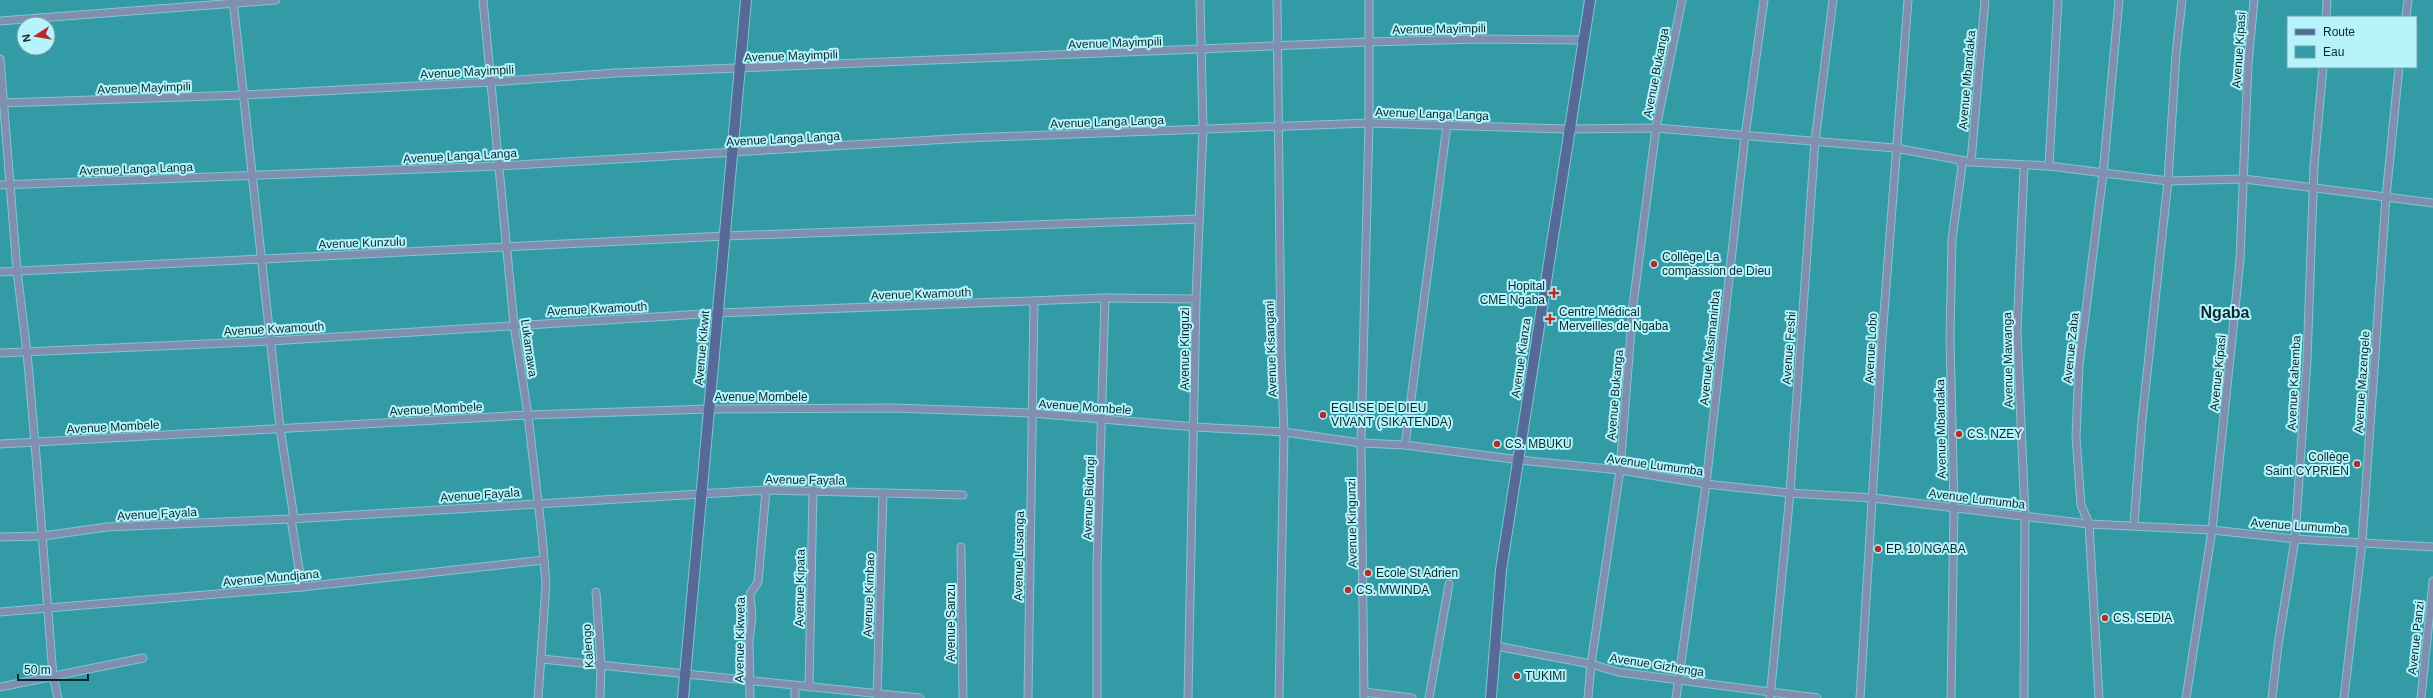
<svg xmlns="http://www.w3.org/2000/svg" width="2433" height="698" viewBox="0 0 2433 698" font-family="Helvetica,sans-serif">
	<rect width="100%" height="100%" fill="#9de8f2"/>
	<path fill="#329ba6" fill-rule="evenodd" d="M0,0H2433V698H0ZM2288,17H2416V67H2288ZM24,24H48V48H24Z"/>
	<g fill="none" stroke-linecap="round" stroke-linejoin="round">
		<defs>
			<g id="street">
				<path d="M233,0L280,428L294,518"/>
				<path d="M483,0L514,325L528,415L542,536L546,584L538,698"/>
				<path d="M1277,0L1281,356L1284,432L1279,698"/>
				<path d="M2326,17L2327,0"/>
				<path d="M2406,17L2408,0"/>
				<path d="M0,21L276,0"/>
				<path d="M0,59L17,271L27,352L35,443L53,676L58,698"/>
				<path d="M0,103L244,95L491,82L615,73L1369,42L1479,39L1583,40"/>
				<path d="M1971,162L1985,0"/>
				<path d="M2049,166L2058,0"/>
				<path d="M0,185L499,166L967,138L1369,123L1568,129L1656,128L1895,148L1971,162L2049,166L2168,181L2244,179L2433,203"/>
				<path d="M0,272L725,236L1199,219"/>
				<path d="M0,353L271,341L718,313L1105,298L1196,299"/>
				<path d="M0,444L528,415L709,409L895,408L1032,413L1195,427L1284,432L1361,443L1405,445L1520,460L1620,470L1706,484L1790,493L1873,498L2089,524L2212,530L2295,539L2433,547"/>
				<path d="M1405,445L1447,125"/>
				<path d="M291,519L302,587"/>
				<path d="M2134,524L2142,420L2168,181L2176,54L2182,0"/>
				<path d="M0,537L43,536L107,527L291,519L766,490L963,495"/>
				<path d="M961,547L963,698"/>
				<path d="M596,592L601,664L600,698"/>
				<path d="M0,612L302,587L544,560"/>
				<path d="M1496,646L1591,664L1618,672L1817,698"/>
				<path d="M542,659L920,698"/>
				<path d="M795,686V698"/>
				<path d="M0,687L143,658"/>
				<path d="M809,687L813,490"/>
				<path d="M1364,692L1412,698"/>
				<path d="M877,697L883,493"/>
				<path d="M750,698L749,641L752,617L750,594L758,582L766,490"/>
				<path d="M1028,698L1034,301"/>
				<path d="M1097,698V565L1105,298"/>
				<path d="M1188,698L1196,299L1203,129L1200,0"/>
				<path d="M1364,698L1361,443L1369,123V0"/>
				<path d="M1429,698L1449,584"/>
				<path d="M1588,698L1591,664L1620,470L1633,305L1656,128L1682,0"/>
				<path d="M1676,698L1706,484L1745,136L1764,0"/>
				<path d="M1770,698L1790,493L1815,141L1833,0"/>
				<path d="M1860,698L1882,339L1908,0"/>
				<path d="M1951,698L1954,507L1950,338L1952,239L1962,166L1959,160"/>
				<path d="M2024,698L2025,515L2017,332L2024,166"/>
				<path d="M2099,698L2089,524L2081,505L2076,437L2079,365L2103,174L2119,0"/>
				<path d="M2186,698L2212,530L2232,339L2240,259L2248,64L2254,0"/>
				<path d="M2272,698L2278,645L2295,539L2307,361L2314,166L2323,67"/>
				<path d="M2344,698L2362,542L2386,197L2399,67"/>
				<path d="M2421,698L2433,581"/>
			</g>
			<g id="secondary">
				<path d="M683,698L746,0"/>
				<path d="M1491,698L1501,570L1590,0"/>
			</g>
		</defs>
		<use href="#street" stroke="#82c5ce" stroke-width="9"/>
		<use href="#secondary" stroke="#82c5ce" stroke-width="12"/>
		<use href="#street" stroke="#808fb0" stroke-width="7"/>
		<use href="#secondary" stroke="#566a9a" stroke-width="10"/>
	</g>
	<g fill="#b92a2b" stroke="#b7f3fa" stroke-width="1.5">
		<circle cx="1654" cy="264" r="4"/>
		<path d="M1552 287h4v4h4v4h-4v4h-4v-4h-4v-4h4z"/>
		<path d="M1548 313h4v4h4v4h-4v4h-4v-4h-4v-4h4z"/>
		<circle cx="1323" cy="415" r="4"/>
		<circle cx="1959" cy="434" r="4"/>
		<circle cx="1497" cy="444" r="4"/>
		<circle cx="2357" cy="464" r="4"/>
		<circle cx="1878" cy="549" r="4"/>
		<circle cx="1368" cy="573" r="4"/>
		<circle cx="1348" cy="590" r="4"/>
		<circle cx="2105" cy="618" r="4"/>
		<circle cx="1517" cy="676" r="4"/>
	</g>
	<g text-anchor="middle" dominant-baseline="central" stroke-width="4" stroke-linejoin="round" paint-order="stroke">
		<g font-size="12" fill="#07282c" stroke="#b7f3fa">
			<text transform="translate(1439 29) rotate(-1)">Avenue Mayimpili</text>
			<text transform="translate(1115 43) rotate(-2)">Avenue Mayimpili</text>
			<text transform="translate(2239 50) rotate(-86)">Avenue Kipasi</text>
			<text transform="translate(791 56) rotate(-2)">Avenue Mayimpili</text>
			<text transform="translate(467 72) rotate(-3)">Avenue Mayimpili</text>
			<text transform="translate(1656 73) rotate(-79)">Avenue Bukanga</text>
			<text transform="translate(1967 80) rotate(-85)">Avenue Mbandaka</text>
			<text transform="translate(144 88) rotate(-2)">Avenue Mayimpili</text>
			<text transform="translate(1432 114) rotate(2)">Avenue Langa Langa</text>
			<text transform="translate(1107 122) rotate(-2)">Avenue Langa Langa</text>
			<text transform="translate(783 139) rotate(-3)">Avenue Langa Langa</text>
			<text transform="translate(460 156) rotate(-3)">Avenue Langa Langa</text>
			<text transform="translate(136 169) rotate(-2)">Avenue Langa Langa</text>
			<text transform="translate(362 243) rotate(-2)">Avenue Kunzulu</text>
			<text transform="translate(921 294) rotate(-2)">Avenue Kwamouth</text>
			<text transform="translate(597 309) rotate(-3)">Avenue Kwamouth</text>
			<text transform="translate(274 329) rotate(-3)">Avenue Kwamouth</text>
			<text transform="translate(529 348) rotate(82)">Lukamawa</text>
			<text transform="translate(702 348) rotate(-85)">Avenue Kikwit</text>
			<text transform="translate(1710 348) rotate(-84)">Avenue Masimaninba</text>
			<text transform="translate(1789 348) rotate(-86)">Avenue Feshi</text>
			<text transform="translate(1871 348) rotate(-87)">Avenue Lobo</text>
			<text transform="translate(2071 348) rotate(-84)">Avenue Zaba</text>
			<text transform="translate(1185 349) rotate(-90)">Avenue Kinguzi</text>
			<text transform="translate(1271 349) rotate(-92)">Avenue Kisangani</text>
			<text transform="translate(1521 358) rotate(-82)">Avenue Kianza</text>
			<text transform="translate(2008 360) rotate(-91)">Avenue Mawanga</text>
			<text transform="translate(2218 373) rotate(-84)">Avenue Kipasi</text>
			<text transform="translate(2362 382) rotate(-86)">Avenue Mazengele</text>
			<text transform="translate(2294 383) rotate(-87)">Avenue Kahemba</text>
			<text transform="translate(1615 395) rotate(-85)">Avenue Bukanga</text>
			<text x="761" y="397">Avenue Mombele</text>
			<text transform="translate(1085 407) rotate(4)">Avenue Mombele</text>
			<text transform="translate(436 409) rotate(-3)">Avenue Mombele</text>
			<text transform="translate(113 427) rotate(-3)">Avenue Mombele</text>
			<text transform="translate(1941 429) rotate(-91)">Avenue Mbandaka</text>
			<text transform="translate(1655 465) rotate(8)">Avenue Lumumba</text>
			<text transform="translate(805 480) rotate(1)">Avenue Fayala</text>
			<text transform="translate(480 495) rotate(-4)">Avenue Fayala</text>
			<text transform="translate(1089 498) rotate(-88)">Avenue Bidungi</text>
			<text transform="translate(1977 499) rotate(7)">Avenue Lumumba</text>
			<text transform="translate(157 514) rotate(-3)">Avenue Fayala</text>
			<text transform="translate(1352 523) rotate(-91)">Avenue Kingunzi</text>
			<text transform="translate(2299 526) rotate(4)">Avenue Lumumba</text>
			<text transform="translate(1019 556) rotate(-89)">Avenue Lusanga</text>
			<text transform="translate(271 578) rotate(-5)">Avenue Mundjana</text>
			<text transform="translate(800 588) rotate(-89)">Avenue Kipata</text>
			<text transform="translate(869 595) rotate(-88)">Avenue Kimbao</text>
			<text transform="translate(951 623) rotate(-90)">Avenue Sanzu</text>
			<text transform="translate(2416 638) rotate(-84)">Avenue Panzi</text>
			<text transform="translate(740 640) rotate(-89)">Avenue Kikweta</text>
			<text transform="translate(588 646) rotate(-94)">Kalengo</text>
			<text transform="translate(1657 665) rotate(9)">Avenue Gizhenga</text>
		</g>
		<g font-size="12" fill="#07282c" stroke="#b7f3fa" text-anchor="start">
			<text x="1662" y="257">Collège La<tspan x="1662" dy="14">compassion de Dieu</tspan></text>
			<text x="1545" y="286" text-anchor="end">Hopital<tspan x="1545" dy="14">CME Ngaba</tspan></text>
			<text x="1559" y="312">Centre Médical<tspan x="1559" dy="14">Merveilles de Ngaba</tspan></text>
			<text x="1331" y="408">EGLISE DE DIEU<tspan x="1331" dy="14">VIVANT (SIKATENDA)</tspan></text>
			<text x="1967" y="434">CS. NZEY</text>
			<text x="1505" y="444">CS. MBUKU</text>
			<text x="2349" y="457" text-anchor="end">Collège<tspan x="2349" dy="14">Saint CYPRIEN</tspan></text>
			<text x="1886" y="549">EP. 10 NGABA</text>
			<text x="1376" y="573">Ecole St Adrien</text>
			<text x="1356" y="590">CS. MWINDA</text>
			<text x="2113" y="618">CS. SEDIA</text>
			<text x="1525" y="676">TUKIMI</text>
		</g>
		<g font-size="16" font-weight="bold" fill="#07282c" stroke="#b7f3fa">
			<text x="2225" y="312">Ngaba</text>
		</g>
	</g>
	<rect x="2287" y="16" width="130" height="52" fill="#b7f3fa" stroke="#71a2a8"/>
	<rect x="2295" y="29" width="20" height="6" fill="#566a9a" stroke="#71a2a8"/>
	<text x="2323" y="36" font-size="12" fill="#07282c">Route</text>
	<rect x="2295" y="46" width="20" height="12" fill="#329ba6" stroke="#71a2a8"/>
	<text x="2323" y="56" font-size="12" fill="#07282c">Eau</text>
	<g transform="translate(36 36) rotate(258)"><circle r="19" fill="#b7f3fa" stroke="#71a2a8"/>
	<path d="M0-3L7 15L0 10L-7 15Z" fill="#b92a2b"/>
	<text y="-6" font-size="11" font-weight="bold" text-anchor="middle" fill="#07282c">N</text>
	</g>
	<path d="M18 674v6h70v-6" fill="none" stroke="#07282c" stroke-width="2"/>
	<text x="24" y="674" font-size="12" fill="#07282c" stroke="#b7f3fa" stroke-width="3" paint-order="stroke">50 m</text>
</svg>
